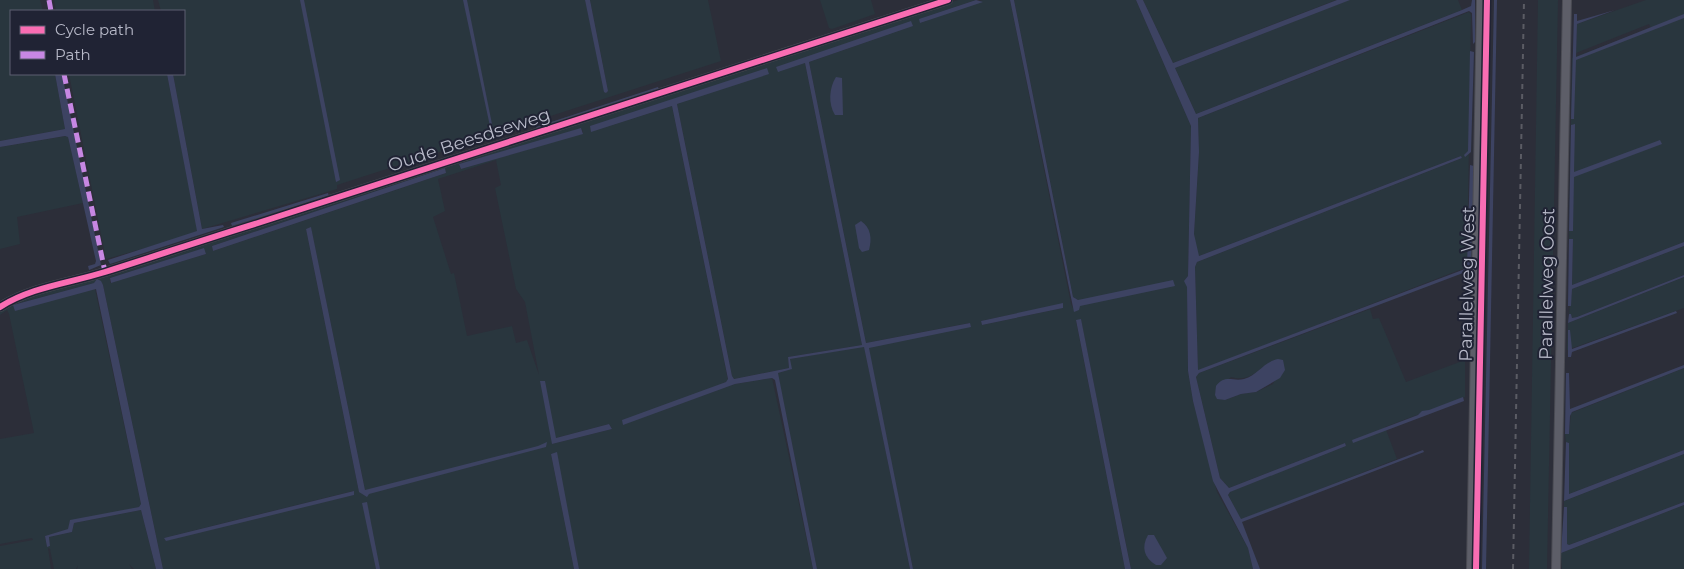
<svg xmlns="http://www.w3.org/2000/svg" width="1684" height="569" viewBox="0 0 1684 569" font-family="Montserrat,sans-serif">
	<rect width="100%" height="100%" fill="#2c2e39"/>
	<g fill="#29363e" fill-rule="evenodd">
		<path d="M0,0H40L43,11H11V74H55L65,129L0,141Z"/>
		<path d="M54,0H153L155,11H56Z"/>
		<path d="M158,0H585L606,93L608,91L590,0H708L721,61L337,185V189L202,229L173,74H184V11H161Z"/>
		<path d="M820,0H871L875,14L832,29L829,28Z"/>
		<path d="M958,0H976L920,19V23L983,0H1010L1071,304L1073,308L1079,310L1078,300L1073,297L1014,0H1136L1191,126L1188,276L1185,281L1187,286L1188,371L1193,401L1217,492L1248,548L1253,569H1131L1081,320L1076,321L1125,569H913L868,347L971,326L969,323L866,343L809,62L913,26L778,72L805,63L862,345L788,357L789,368L734,379L732,376L677,104L769,74L591,132L672,106L728,380L726,382L623,424L735,384L772,378L813,569H579L556,453L551,454L574,569H163L103,285L97,280L94,283L13,305L95,289L141,504L139,507L69,523V529L45,536L47,547L50,546L49,537L72,532L74,523L141,510L156,569H134L129,564L132,569H77L78,565L76,569H54L50,549L48,548L51,569H0V546L33,540L32,538L0,544V439L34,433L9,314L7,310L0,315V309L18,300L550,133ZM582,129L583,133L461,169L459,165ZM496,160L501,185L495,188L516,289L525,302L539,375L527,340L516,343L512,326L467,336L454,273L451,274L433,217L445,211L438,179ZM445,168L446,173L213,251L212,246ZM311,228L365,490L359,492L306,229ZM203,249L206,254L110,283V278ZM1063,304V308L982,325L981,321ZM609,424L612,429L552,444L554,436L556,438ZM353,491L354,495L164,538Z"/>
		<path d="M1143,0H1336L1173,63Z"/>
		<path d="M1349,0H1458L1462,10L1196,114L1175,68Z"/>
		<path d="M1538,0H1558L1547,569H1529Z"/>
		<path d="M1646,0H1684V242L1572,285L1573,239H1569L1572,58L1651,28L1649,24L1576,53L1577,24Z"/>
		<path d="M1469,12L1471,15L1467,267L1198,371L1195,267L1197,262L1462,158L1461,156L1199,256H1197L1194,234L1199,152L1198,118Z"/>
		<path d="M69,74H167L198,231L167,242L106,259Z"/>
		<path d="M66,136L68,137L83,203L17,217L20,244L0,249V147Z"/>
		<path d="M1684,246V275L1577,317L1572,318L1571,314H1569L1572,289Z"/>
		<path d="M1684,277V308L1567,350L1568,323Z"/>
		<path d="M1370,309L1373,319L1379,318L1406,382L1465,360V397L1385,427L1397,459L1241,520L1228,495L1231,491L1346,446L1345,443L1229,488L1220,478L1196,377L1199,373ZM1283,360L1273,384L1256,392L1241,394L1225,400L1217,398L1215,392L1231,377C1257,384 1262,358 1283,360Z"/>
		<path d="M864,346L910,569H817L778,375V373L791,369L790,359Z"/>
		<path d="M1684,368V450L1569,494V443L1566,442L1565,434H1569L1571,413Z"/>
		<path d="M1684,454V502L1569,545L1567,544V507H1564V501Z"/>
		<path d="M1684,505V569H1562L1561,553Z"/>
	</g>
	<g fill="#3d4362">
		<path d="M300,0H304L340,180L336,182Z"/>
		<path d="M463,0H467L493,129L491,131Z"/>
		<path d="M585,0H590L608,91L606,93L604,92Z"/>
		<path d="M976,0L983,2L920,23L919,19Z"/>
		<path d="M1010,0H1014L1073,297L1078,300L1173,280L1175,286L1080,306L1079,310L1074,312Z"/>
		<path d="M1136,0H1143L1173,63L1337,0H1350L1175,68L1196,114L1462,10L1471,6L1472,0H1475V42L1473,44L1472,13L1469,11L1198,118L1199,152L1194,234L1199,256L1461,156L1462,158L1197,262L1195,267L1198,370L1465,269L1467,265L1470,165L1474,166L1471,270L1199,373L1196,377L1220,478L1229,488L1345,443L1346,446L1230,492L1228,495L1241,519L1423,450L1424,452L1242,522L1260,569H1253L1248,548L1213,481L1193,401L1188,371L1187,287L1184,281L1188,276L1191,126Z"/>
		<path d="M1494,0H1497L1486,569H1482Z"/>
		<path d="M1615,10L1577,24L1576,57L1684,14V18L1576,60L1574,119H1571L1574,14H1577V21Z"/>
		<path d="M911,21L913,26L809,62L866,343L970,323L971,327L869,348L913,569H910L864,347L790,359L792,369L778,373L817,569H813L775,380L772,378L735,384L623,425L622,420L726,382L728,379L672,106L591,132L590,126L767,68L769,74L677,104L732,376L734,379L789,368L788,357L862,345L805,63L778,72L776,67Z"/>
		<path d="M1470,51L1474,52L1471,152L1465,157L1464,155L1468,151Z"/>
		<path d="M55,74H62L101,265L89,270L88,266L95,264L96,261L68,137L65,136L0,147V141L65,129Z"/>
		<path d="M167,74H173L202,229L223,225L224,227L110,264L108,260L197,231Z"/>
		<path d="M836,77L842,78L843,115H835C828,104 829,88 836,77Z"/>
		<path d="M658,87L659,90L538,130L536,127Z"/>
		<path d="M1575,124L1574,172L1660,140L1662,144L1574,177L1573,231H1569L1571,125Z"/>
		<path d="M581,128L583,134L461,169L459,164Z"/>
		<path d="M445,168L446,173L213,251L212,246Z"/>
		<path d="M328,193L329,196L232,226L231,223Z"/>
		<path d="M861,221C871,228 872,238 869,250L862,252L859,248L855,225Z"/>
		<path d="M311,227L365,490L538,446L547,442L546,447L369,494L367,497L359,492L306,229Z"/>
		<path d="M1569,239H1573L1572,285L1684,242V246L1572,289L1571,306H1568Z"/>
		<path d="M204,248L206,254L111,283L110,278Z"/>
		<path d="M1684,275V277L1568,323L1569,314H1571L1572,318L1577,317Z"/>
		<path d="M97,279L101,281L103,285L163,569H156L141,510L74,523L72,532L49,537L50,546L47,547L45,536L68,529L70,520L139,507L141,504L96,289L15,311L13,305L94,283Z"/>
		<path d="M1063,303V308L982,325L981,321Z"/>
		<path d="M1676,311L1677,313L1572,352L1571,357H1568V330H1570L1572,349Z"/>
		<path d="M1081,319L1124,535L1131,569H1125L1076,320Z"/>
		<path d="M1278,359L1283,360L1285,370L1280,378L1256,392L1241,394L1225,400L1217,399L1215,395L1216,386C1225,374 1233,382 1244,379C1258,375 1263,362 1278,359Z"/>
		<path d="M1684,365V368L1572,412L1570,416L1569,434H1565L1566,373H1569L1570,409Z"/>
		<path d="M540,381H545L556,438L609,424L612,429L552,444Z"/>
		<path d="M1463,397L1464,401L1353,443L1352,440L1418,415L1422,411L1429,410Z"/>
		<path d="M1566,442L1569,443V494L1684,450V454L1564,501Z"/>
		<path d="M557,452L579,569H574L551,454Z"/>
		<path d="M354,491V495L166,541L164,538Z"/>
		<path d="M367,502L380,569H376L362,503Z"/>
		<path d="M1684,502V505L1561,553L1564,507H1567V544L1569,545Z"/>
		<path d="M1148,535H1154L1167,558L1161,565H1156C1144,558 1141,547 1148,535Z"/>
	</g>
	<g fill="none" stroke-linecap="round" stroke-linejoin="round">
		<defs>
			<g id="minor">
				<path d="M0,307C31,287 70,283 105,272C156,256 206,239 258,223L948,0"/>
				<path d="M1471,569L1481,0"/>
				<path d="M1556,569L1567,0"/>
			</g>
		</defs>
		<use href="#minor" stroke="#4a4b53" stroke-width="10"/>
		<use href="#minor" stroke="#5d5e68" stroke-width="8"/>
		<path stroke="#5b5c64" stroke-width="2" stroke-dasharray="5 5" stroke-linecap="butt" d="M1513,569L1524,0"/>
		<g stroke="#c787e3" stroke-width="5" stroke-dasharray="10 5" stroke-linecap="butt">
			<path d="M49,0L51,11"/>
			<path d="M64,74L105,272"/>
		</g>
		<defs>
			<g id="cycleway">
				<path d="M0,307C31,287 70,283 105,272C156,256 206,239 258,223L948,0"/>
				<path d="M1476,569L1487,0"/>
			</g>
		</defs>
		<use href="#cycleway" stroke="#202334" stroke-width="9"/>
		<use href="#cycleway" stroke="#f96db3" stroke-width="6"/>
	</g>
	<g text-anchor="middle" dominant-baseline="central" stroke-width="4" stroke-linejoin="round" paint-order="stroke">
		<g font-size="18" fill="#b8bac9" stroke="#202334">
			<text transform="translate(469 140) rotate(-18)">Oude Beesdseweg</text>
			<text transform="translate(1467 284) rotate(-89)">Parallelweg West</text>
			<text transform="translate(1547 284) rotate(-89)">Parallelweg Oost</text>
		</g>
	</g>
	<rect x="10" y="10" width="175" height="65" fill="#202334" stroke="#5d5f70"/>
	<rect x="20" y="26" width="25" height="8" fill="#f96db3" stroke="#5d5f70"/>
	<text x="55" y="35" font-size="15" fill="#b8bac9">Cycle path</text>
	<rect x="20" y="51" width="25" height="8" fill="#c787e3" stroke="#5d5f70"/>
	<text x="55" y="60" font-size="15" fill="#b8bac9">Path</text>
</svg>
